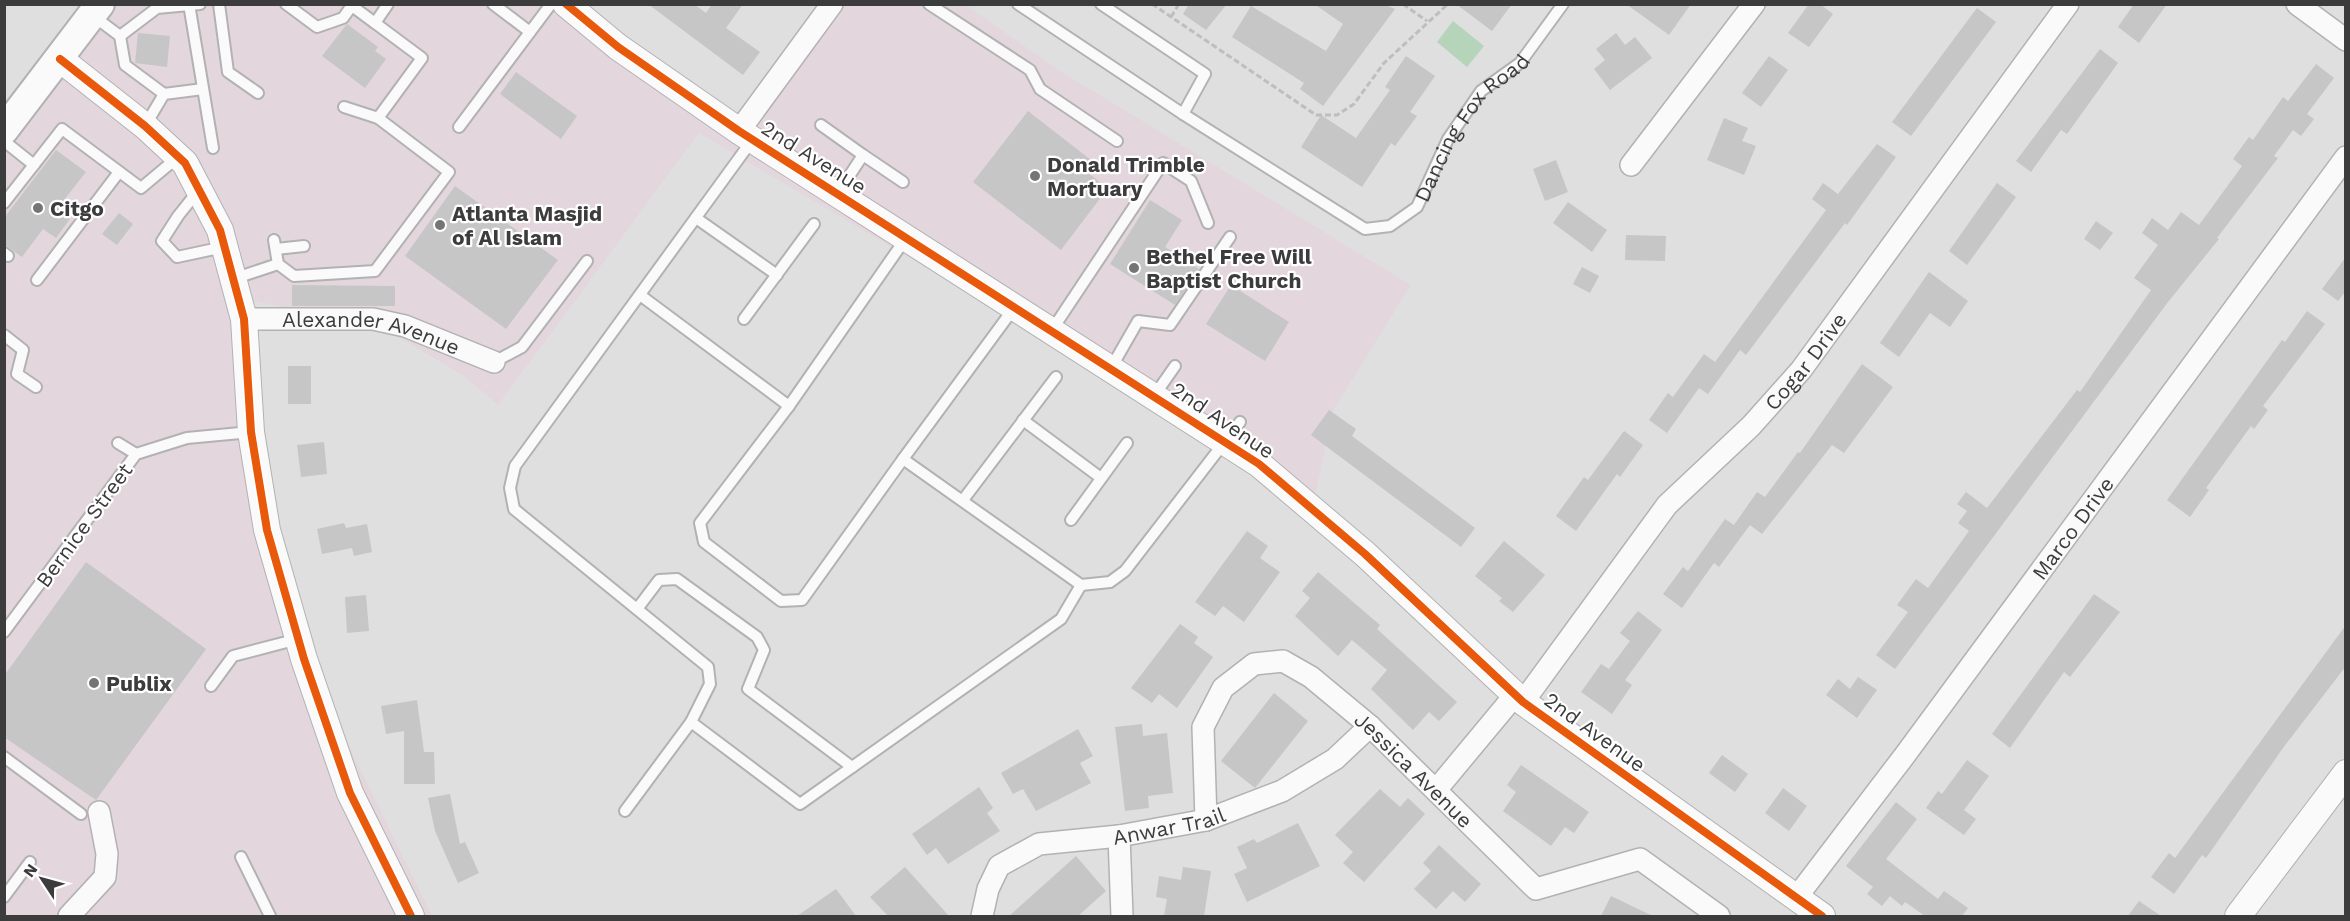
<svg xmlns="http://www.w3.org/2000/svg" width="2350" height="921" viewBox="0 0 2350 921" font-family="'Work Sans',sans-serif">
	<rect width="100%" height="100%" fill="#dfdfe0"/>
	<path fill="#e3d6dc" d="M100,5H576L728,124L820,5H966L1057,69L1411,285L1334,409L1315,495L965,261L952,283L699,133L498,405L464,376L380,326L243,299L238,415L304,654L432,916H5V122Z"/>
	<path fill="#b6d4ba" d="M1453,21L1484,46L1467,67L1437,42Z"/>
	<g fill="#c6c6c7">
		<path d="M648,4H694L706,13L712,4H743L726,28L760,52L743,75Z"/>
		<path d="M1189,4H1227L1206,30L1183,14Z"/>
		<path d="M1314,4H1383L1395,9L1323,106L1300,89L1304,83L1232,37L1251,6L1326,51L1343,24Z"/>
		<path d="M1456,4H1512L1492,31Z"/>
		<path d="M1626,4H1691L1669,35Z"/>
		<path d="M1809,4H1820L1833,14L1809,47L1788,33Z"/>
		<path d="M2134,4H2167L2139,43L2118,27Z"/>
		<path d="M1977,8L1996,22L1911,136L1892,122Z"/>
		<path d="M347,24L378,47L375,51L386,59L365,88L322,56Z"/>
		<path d="M138,33L170,36L167,67L135,63Z"/>
		<path d="M1616,33L1625,45L1635,37L1652,58L1610,90L1594,69L1605,60L1596,49Z"/>
		<path d="M2100,49L2118,63L2067,134L2061,130L2031,172L2016,161Z"/>
		<path d="M1406,56L1435,76L1410,112L1417,116L1395,146L1391,143L1362,187L1301,147L1321,115L1356,138L1390,90L1385,87Z"/>
		<path d="M1769,56L1788,70L1761,107L1742,93Z"/>
		<path d="M2316,64L2334,78L2307,114L2314,119L2301,136L2293,130L2274,156L2278,158L2217,238L2219,239L2168,302L1895,669L1876,655L1908,612L1897,605L1916,579L1928,588L1969,531L1958,523L1967,511L1957,504L1966,492L1987,508L2077,390L2080,392L2151,290L2134,278L2158,245L2142,233L2152,218L2168,230L2181,212L2199,225L2242,166L2233,159L2249,137L2253,140L2283,97L2288,101Z"/>
		<path d="M516,72L577,116L561,139L500,94Z"/>
		<path d="M1028,111L1091,160L1084,170L1108,188L1061,250L973,182Z"/>
		<path d="M1724,118L1748,128L1742,141L1756,146L1744,175L1707,160Z"/>
		<path d="M1877,144L1896,157L1847,225L1845,223L1746,355L1740,350L1708,394L1699,388L1667,433L1649,420L1668,393L1673,397L1704,354L1715,362L1826,210L1812,199L1823,183L1838,194Z"/>
		<path d="M56,150L86,172L64,200L77,209L56,238L43,229L22,257L4,244V218Z"/>
		<path d="M1556,160L1568,192L1545,201L1533,169Z"/>
		<path d="M1997,183L2016,197L1967,265L1949,251Z"/>
		<path d="M455,186L558,260L506,329L405,256Z"/>
		<path d="M1150,200L1182,220L1165,247L1199,269L1175,305L1110,264Z"/>
		<path d="M1568,202L1607,230L1592,252L1553,223Z"/>
		<path d="M119,213L133,224L117,245L102,234Z"/>
		<path d="M2096,221L2113,233L2100,250L2084,239Z"/>
		<path d="M1626,235L1666,236L1665,261L1625,260Z"/>
		<path d="M2346,257V291L2338,301L2322,289Z"/>
		<path d="M1582,267L1599,276L1590,293L1573,284Z"/>
		<path d="M1929,272L1968,301L1950,327L1930,313L1899,357L1880,343Z"/>
		<path d="M292,285L395,286V306H292Z"/>
		<path d="M1231,285L1289,322L1265,361L1206,324Z"/>
		<path d="M2307,311L2325,324L2263,406L2268,410L2254,429L2251,426L2206,488L2209,490L2190,517L2167,500L2282,340L2285,342Z"/>
		<path d="M1862,364L1893,387L1844,453L1832,445L1762,534L1750,525L1719,567L1714,563L1682,608L1663,594L1683,567L1688,571L1725,519L1734,525L1757,492L1765,497L1798,452L1800,453Z"/>
		<rect x="288" y="366" width="23" height="38"/>
		<path d="M1329,410L1356,429L1352,436L1475,528L1461,547L1311,435Z"/>
		<path d="M1624,431L1643,445L1620,477L1617,474L1576,531L1556,516L1584,477L1588,480Z"/>
		<path d="M324,442L327,474L301,477L297,445Z"/>
		<path d="M344,523L346,528L367,524L372,552L354,556L352,548L322,554L317,529Z"/>
		<path d="M1247,531L1268,546L1260,558L1280,572L1244,622L1223,606L1215,616L1195,602Z"/>
		<path d="M1504,541L1545,575L1513,612L1499,601L1502,598L1475,576Z"/>
		<path d="M86,562L206,649L96,800L4,737V676Z"/>
		<path d="M1318,572L1380,625L1377,629L1457,702L1439,721L1429,712L1413,730L1371,689L1387,670L1352,640L1338,656L1295,616L1310,598L1302,591Z"/>
		<path d="M2094,594L2120,612L2070,677L2064,672L2010,748L1992,734Z"/>
		<path d="M366,595L369,631L347,633L345,597Z"/>
		<path d="M1638,611L1662,630L1625,680L1632,685L1612,714L1581,692L1601,664L1609,669L1630,641L1620,633Z"/>
		<path d="M1180,624L1198,637L1194,643L1213,657L1177,708L1159,694L1152,703L1131,688Z"/>
		<path d="M2346,625V666L2283,748L2206,858L2202,855L2174,894L2151,877L2169,853L2175,858Z"/>
		<path d="M1858,677L1877,690L1857,718L1826,695L1838,679L1850,689Z"/>
		<path d="M1274,693L1308,721L1255,788L1221,761Z"/>
		<path d="M417,700L424,752H434L435,784H404V731L386,734L381,706Z"/>
		<path d="M1142,724L1143,736L1167,733L1173,793L1148,796L1149,808L1125,811L1115,727Z"/>
		<path d="M1078,729L1093,756L1080,763L1091,783L1036,811L1023,789L1013,794L1001,773Z"/>
		<path d="M1722,755L1748,774L1735,792L1709,773Z"/>
		<path d="M1967,760L1989,776L1964,810L1976,819L1964,835L1926,808L1938,791L1942,794Z"/>
		<path d="M1521,765L1589,812L1574,833L1565,827L1551,846L1503,811L1516,792L1507,785Z"/>
		<path d="M979,787L993,808L987,813L1000,831L948,864L936,848L927,855L912,834Z"/>
		<path d="M1783,788L1807,806L1789,831L1765,813Z"/>
		<path d="M1380,789L1400,807L1408,798L1425,814L1364,882L1343,863L1353,852L1335,835Z"/>
		<path d="M450,794L460,844L465,842L479,873L458,883L435,831L428,798Z"/>
		<path d="M1896,802L1917,819L1886,859L1938,899L1944,891L1968,908L1962,916H1925L1905,902L1902,906L1890,896L1882,906L1867,894L1873,887L1846,866Z"/>
		<path d="M1298,823L1320,866L1247,902L1234,874L1247,868L1237,847L1254,839L1257,843Z"/>
		<path d="M1439,845L1481,884L1465,902L1453,891L1436,909L1414,889L1431,871L1423,863Z"/>
		<path d="M1076,856L1106,891L1078,916H1009Z"/>
		<path d="M905,867L949,916H888L870,897Z"/>
		<path d="M1183,867L1211,871L1204,916H1164L1167,899L1156,897L1159,876L1181,880Z"/>
		<path d="M836,889L856,916H797Z"/>
		<path d="M1611,896L1653,916H1601Z"/>
		<path d="M2139,901L2161,916H2128Z"/>
	</g>
	<g fill="none" stroke-linecap="round" stroke-linejoin="round">
		<defs>
			<g id="service">
				<path d="M189,4L213,148"/>
				<path d="M219,4L228,72L258,93"/>
				<path d="M286,4L317,27L343,18L353,4"/>
				<path d="M493,4L530,32L551,4"/>
				<path d="M929,4L1030,70L1040,89L1117,141"/>
				<path id="s1" d="M1018,4L1183,114L1365,229L1390,226L1417,207L1448,139L1481,91L1520,63L1563,4"/>
				<path d="M1101,4L1205,74L1183,114"/>
				<path d="M352,6L375,23L388,4"/>
				<path d="M92,15L120,36L125,65L164,94"/>
				<path d="M375,23L422,58L378,118"/>
				<path d="M120,36L157,8L200,4"/>
				<path d="M821,125L863,155L838,193"/>
				<path d="M145,126L164,94L203,89"/>
				<path d="M459,127L530,32"/>
				<path d="M753,139L515,466L510,488L514,509L708,667L710,684L691,722L800,804L1061,619L1081,585"/>
				<path d="M4,141L34,165"/>
				<path d="M863,155L903,182"/>
				<path d="M198,191L178,216L162,241L177,257L224,247"/>
				<path d="M4,203L62,129L141,188L178,157"/>
				<path d="M696,218L777,275"/>
				<path d="M274,240L278,264L294,276L375,271L449,172L378,118L344,107"/>
				<path d="M276,249L304,246"/>
				<path d="M4,253L8,256"/>
				<path d="M233,279L278,264"/>
				<path d="M37,280L119,172"/>
				<path d="M640,295L789,406L906,238"/>
				<path d="M1014,308L903,459L1081,585L1110,582L1125,571L1240,422"/>
				<path d="M744,319L814,224"/>
				<path d="M1052,330L1163,163L1191,181L1208,223"/>
				<path d="M4,335L23,350L17,374L36,387"/>
				<path d="M494,362L522,347L587,261"/>
				<path d="M1111,368L1138,321L1170,325L1230,237"/>
				<path d="M1154,396L1175,366"/>
				<path d="M789,406L700,523L704,542L781,601L802,600L903,459"/>
				<path d="M1023,420L1101,478"/>
				<path d="M118,443L136,454"/>
				<path d="M963,500L1056,377"/>
				<path d="M1071,520L1127,443"/>
				<path d="M637,609L659,580L677,579L757,637L764,650L748,689L852,767"/>
				<path d="M4,632L136,454L187,438L251,432"/>
				<path d="M211,686L233,656L298,639"/>
				<path d="M4,757L81,814"/>
				<path d="M625,811L691,722"/>
				<path d="M241,857L270,916"/>
				<path d="M4,897L30,862"/>
			</g>
			<g id="minor">
				<path d="M2297,4L2346,40"/>
				<path d="M739,131L832,4"/>
				<path d="M1631,165L1754,4"/>
				<path id="s2" d="M244,319H373L405,326L494,362"/>
				<path id="s3" d="M1523,702L1667,505L1751,426L1801,370L2068,4"/>
				<path d="M1436,790L1515,695"/>
				<path id="s4" d="M1206,820L1203,727L1223,688L1254,664L1283,661L1311,677L1370,726L1536,889L1640,859L1719,916"/>
				<path d="M1119,836L1122,916"/>
				<path id="s5" d="M1796,898L1905,755L2346,157"/>
				<path d="M69,916L105,877L107,854L99,812"/>
				<path id="s6" d="M982,916L988,889L999,866L1039,844L1119,836L1206,820L1282,791L1335,759L1370,726"/>
			</g>
			<g id="tertiary">
				<path d="M566,4L618,47L739,131L1259,464L1365,554L1523,702L1822,916"/>
				<path d="M60,59L145,126L185,163L220,230L244,319L251,432L267,530L304,659L350,793L411,916"/>
				<path d="M2238,916L2346,773"/>
			</g>
			<path id="secondary" d="M4,130L100,4"/>
		</defs>
		<use href="#service" stroke="#b2b2b3" stroke-width="14"/>
		<use href="#minor" stroke="#b2b2b3" stroke-width="24"/>
		<use href="#tertiary" stroke="#b2b2b3" stroke-width="28"/>
		<use href="#secondary" stroke="#b2b2b3" stroke-width="32"/>
		<g stroke="#bebebe" stroke-width="3" stroke-dasharray="6 3" stroke-linecap="butt">
			<path d="M1152,4L1316,115H1337L1354,104L1384,63L1448,4"/>
			<path d="M1403,4L1427,21"/>
			<path d="M1171,17L1179,4"/>
		</g>
		<use href="#service" stroke="#fafafa" stroke-width="10"/>
		<use href="#minor" stroke="#fafafa" stroke-width="21"/>
		<use href="#tertiary" stroke="#fafafa" stroke-width="26"/>
		<use href="#secondary" stroke="#fafafa" stroke-width="28"/>
		<defs>
			<g id="cycleway">
				<path d="M566,4L618,47L739,131L1259,464L1365,554L1523,702L1822,916"/>
				<path d="M60,59L145,126L185,163L220,230L244,319L251,432L267,530L304,659L350,793L411,916"/>
			</g>
		</defs>
		<use href="#cycleway" stroke="#fff" stroke-width="11"/>
		<use href="#cycleway" stroke="#e8590c" stroke-width="8"/>
	</g>
	<g fill="#757575" stroke="#fff" stroke-width="2">
		<circle cx="1035" cy="176" r="6"/>
		<circle cx="38" cy="208" r="6"/>
		<circle cx="440" cy="225" r="6"/>
		<circle cx="1134" cy="268" r="6"/>
		<circle cx="94" cy="683" r="6"/>
	</g>
	<g text-anchor="middle" dominant-baseline="central" stroke-width="4.5" stroke-linejoin="round" paint-order="stroke">
		<g font-size="21" fill="#3c3c3c" stroke="#fff">
			<text stroke="none"><textPath href="#s1" startOffset="570">Dancing Fox Road</textPath></text>
			<text transform="translate(814 157) rotate(32)">2nd Avenue</text>
			<text stroke="none"><textPath href="#s2" startOffset="129">Alexander Avenue</textPath></text>
			<text stroke="none"><textPath href="#s3" startOffset="444">Cogar Drive</textPath></text>
			<text transform="translate(1223 420) rotate(34)">2nd Avenue</text>
			<text transform="translate(84 525) rotate(-54)">Bernice Street</text>
			<text stroke="none"><textPath href="#s5" startOffset="462">Marco Drive</textPath></text>
			<text transform="translate(1595 732) rotate(36)">2nd Avenue</text>
			<text stroke="none"><textPath href="#s4" startOffset="376">Jessica Avenue</textPath></text>
			<text stroke="none"><textPath href="#s6" startOffset="230">Anwar Trail</textPath></text>
		</g>
		<g font-size="21" font-weight="bold" fill="#3c3c3c" stroke="#fff" text-anchor="start">
			<text x="1047" y="164">Donald Trimble<tspan x="1047" dy="24">Mortuary</tspan></text>
			<text x="50" y="208">Citgo</text>
			<text x="452" y="213">Atlanta Masjid<tspan x="452" dy="24">of Al Islam</tspan></text>
			<text x="1146" y="256">Bethel Free Will<tspan x="1146" dy="24">Baptist Church</tspan></text>
			<text x="106" y="683">Publix</text>
		</g>
	</g>
	<rect width="2350" height="921" fill="none" stroke="#3c3c3c" stroke-width="12"/>
	<g transform="translate(42 879) rotate(306)" stroke="#ffffff" stroke-width="4.5" paint-order="stroke">
	<path d="M0-4.5L10 22L0 15L-10 22Z" fill="#3c3c3c"/>
	<text y="-9" font-size="16" font-weight="bold" text-anchor="middle" fill="#3c3c3c">N</text>
	</g>
</svg>
